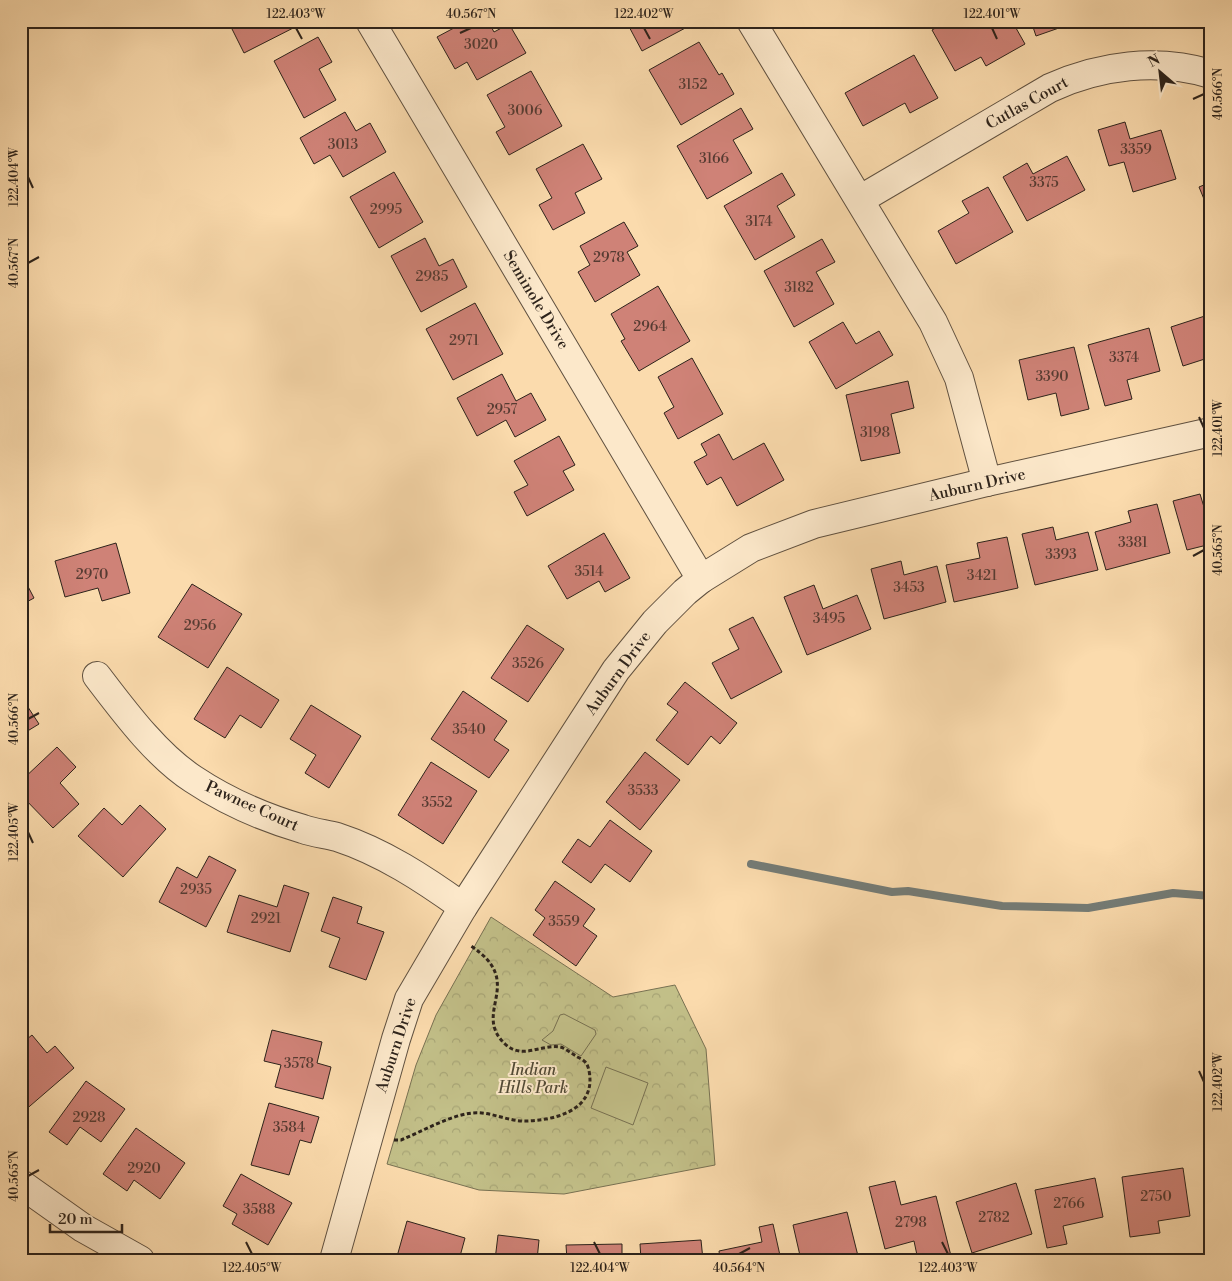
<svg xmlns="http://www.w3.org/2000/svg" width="1232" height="1281" viewBox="0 0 1232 1281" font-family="'Libre Bodoni',serif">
	<defs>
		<pattern id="park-crowns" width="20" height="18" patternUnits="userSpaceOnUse" patternTransform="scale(1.25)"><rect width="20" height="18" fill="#c2bf88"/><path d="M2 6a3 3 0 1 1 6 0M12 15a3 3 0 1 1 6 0" fill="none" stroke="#a7a475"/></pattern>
	</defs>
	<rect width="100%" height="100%" fill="#fbdbad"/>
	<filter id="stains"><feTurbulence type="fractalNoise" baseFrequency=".004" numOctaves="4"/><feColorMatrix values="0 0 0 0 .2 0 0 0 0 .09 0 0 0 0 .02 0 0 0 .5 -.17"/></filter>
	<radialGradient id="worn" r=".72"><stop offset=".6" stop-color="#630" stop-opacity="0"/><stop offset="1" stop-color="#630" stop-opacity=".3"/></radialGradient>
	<path fill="url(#park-crowns)" stroke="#787152" d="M491,917L613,997L675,985L706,1049L715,1165L564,1194L479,1190L387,1164L416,1065L436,1015Z"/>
	<g fill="#c2bf88" stroke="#787152">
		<path d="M564,1014L595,1030L596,1034L581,1056L561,1044L551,1045L542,1040L553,1031L560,1015Z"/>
		<path d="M606,1067L648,1083L633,1125L591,1108Z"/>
	</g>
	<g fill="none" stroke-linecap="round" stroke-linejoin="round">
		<path stroke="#747c77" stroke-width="8" d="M751,864L892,892L908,891L1002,906L1088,908L1173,893L1211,896"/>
	</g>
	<g fill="#cf8277" stroke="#2d231b">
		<path d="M228,21H304L305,22L244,53Z"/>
		<path d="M467,21H488L494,32L509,24L526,53L477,80L467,62L455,69L437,37Z"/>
		<path d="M626,21H689L691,25L642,51Z"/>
		<path d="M825,21H837L827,26Z"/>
		<path d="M948,21H993L995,25L1001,21H1012L1025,44L986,66L981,57L955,71L932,30Z"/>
		<path d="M1031,21H1079L1036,36Z"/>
		<path d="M318,37L332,62L319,69L336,100L304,118L274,61Z"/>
		<path d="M699,42L719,75L722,73L734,94L681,125L649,70Z"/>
		<path d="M914,55L938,98L910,113L905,103L863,126L845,93Z"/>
		<path d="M531,71L562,126L509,155L496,132L505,127L487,95Z"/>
		<path d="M741,108L753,129L733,140L752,173L707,199L677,146Z"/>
		<path d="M345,112L356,131L370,123L386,152L343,177L330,155L314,164L300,138Z"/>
		<path d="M1125,122L1130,139L1161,130L1176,179L1133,192L1124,162L1109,166L1098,130Z"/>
		<path d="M583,144L602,179L575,193L585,213L553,230L539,205L552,198L536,169Z"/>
		<path d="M1067,156L1085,190L1027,221L1003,177L1027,163L1033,174Z"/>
		<path d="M394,172L423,222L379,248L350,197Z"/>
		<path d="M782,173L795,195L777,206L795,237L755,260L724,206Z"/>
		<path d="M1211,182V216L1199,187Z"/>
		<path d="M988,187L1013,232L956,264L938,231L969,213L962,201Z"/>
		<path d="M624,222L638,246L627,252L640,275L595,302L578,272L590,265L580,246Z"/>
		<path d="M425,238L439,266L453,259L467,287L421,312L391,256Z"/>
		<path d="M822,239L835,262L816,272L834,304L794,327L764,271Z"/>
		<path d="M658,286L690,341L639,371L621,341L625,339L611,314Z"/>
		<path d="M475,303L503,354L453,380L426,329Z"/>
		<path d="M1211,314V357L1183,366L1171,327Z"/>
		<path d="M843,322L856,344L879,331L893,355L836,389L809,342Z"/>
		<path d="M1149,328L1160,371L1127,380L1132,399L1105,406L1088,345Z"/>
		<path d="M1074,347L1089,409L1061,416L1056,393L1028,400L1019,360Z"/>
		<path d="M692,358L723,414L678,439L664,413L674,407L658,377Z"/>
		<path d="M502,374L516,401L531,393L546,420L515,437L506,420L477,436L457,398Z"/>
		<path d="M908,381L914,408L891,414L900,453L861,461L846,395Z"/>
		<path d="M719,434L733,460L764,443L784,480L737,506L721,477L707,485L694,462L707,455L701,444Z"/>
		<path d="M559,436L575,465L563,471L574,490L527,516L514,492L528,485L514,461Z"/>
		<path d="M1200,494L1204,507L1211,505V544L1187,550L1173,501Z"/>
		<path d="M1157,504L1170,553L1106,570L1095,532L1131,522L1128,511Z"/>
		<path d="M1053,527L1056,540L1088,532L1098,570L1035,585L1022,534Z"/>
		<path d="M604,533L630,578L605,592L599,581L567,599L548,566Z"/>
		<path d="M1007,537L1018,588L954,602L946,565L980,558L977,543Z"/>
		<path d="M116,543L130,593L102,601L98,588L65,597L55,561Z"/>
		<path d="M901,561L904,575L937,566L946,602L884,619L871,569Z"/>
		<path d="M21,573L34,598L21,605Z"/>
		<path d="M192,584L242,614L208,668L158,637Z"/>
		<path d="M814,585L823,609L857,595L871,629L807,655L784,597Z"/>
		<path d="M753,617L782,672L731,699L712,663L739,649L729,629Z"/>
		<path d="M527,625L564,649L528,702L491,678Z"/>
		<path d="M227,667L279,700L261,728L240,715L225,738L194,719Z"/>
		<path d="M685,682L737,723L720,744L711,736L688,765L656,740L678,712L667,704Z"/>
		<path d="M463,691L507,721L494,740L509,750L489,778L431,739Z"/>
		<path d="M24,701L39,724L21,735V703Z"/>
		<path d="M311,705L361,736L329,788L305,773L316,755L290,739Z"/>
		<path d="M57,747L76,767L60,783L79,804L53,828L21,795V781Z"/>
		<path d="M645,752L680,780L640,830L606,802Z"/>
		<path d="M431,762L477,791L443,844L398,815Z"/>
		<path d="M140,805L166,829L123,877L78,836L104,808L122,825Z"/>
		<path d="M610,820L652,851L630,882L605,864L591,883L562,862L578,839L590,847Z"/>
		<path d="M209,856L236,870L206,927L159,902L177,867L197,878Z"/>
		<path d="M555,881L595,909L583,926L597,936L576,966L533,935L545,918L535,910Z"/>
		<path d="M284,885L309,893L290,952L227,932L239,895L277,907Z"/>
		<path d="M333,897L362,907L357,923L384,932L366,980L329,967L340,938L321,931Z"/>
		<path d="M272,1030L322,1042L317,1063L331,1067L323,1099L275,1087L281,1065L264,1061Z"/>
		<path d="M32,1035L47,1053L55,1046L74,1068L23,1112L21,1044Z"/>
		<path d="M86,1081L125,1109L101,1142L80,1127L67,1145L49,1132Z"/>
		<path d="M269,1103L319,1117L311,1143L300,1140L289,1175L251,1165Z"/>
		<path d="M136,1128L185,1163L160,1199L134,1180L127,1191L103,1174Z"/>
		<path d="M1183,1168L1190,1216L1158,1221L1160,1233L1130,1237L1122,1177Z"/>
		<path d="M241,1174L292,1203L268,1245L232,1224L237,1214L223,1206Z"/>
		<path d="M1095,1178L1103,1217L1063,1226L1067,1244L1047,1248L1035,1190Z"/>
		<path d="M895,1181L901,1205L936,1196L952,1260H918L914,1241L885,1249L869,1187Z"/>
		<path d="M1210,1181H1211V1245H1207Z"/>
		<path d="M1016,1183L1032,1234L972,1253L956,1202Z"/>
		<path d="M847,1212L859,1260H801L793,1225Z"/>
		<path d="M407,1221L465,1238L459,1260H396Z"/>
		<path d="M773,1224L781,1260H720L719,1251L762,1242L759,1227Z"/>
		<path d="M498,1235L539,1240L537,1260H495Z"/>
		<path d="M701,1240L703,1260H641L640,1244Z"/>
		<path d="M622,1244V1260H567L566,1245Z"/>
	</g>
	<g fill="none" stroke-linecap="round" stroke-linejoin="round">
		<defs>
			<g id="minor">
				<path d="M370,21L701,579"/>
				<path d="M751,21L933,322L959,378L987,482"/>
				<path d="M861,199L1050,88C1100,65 1157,58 1211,74"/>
				<path d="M97,676C123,710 156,755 193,779C226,801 265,818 303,829C314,833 326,834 337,837C383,852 424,879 463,907"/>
				<path d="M21,1184L83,1228L140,1260"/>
				<path d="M334,1260L396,1039L409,999L463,907L616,670L655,622L685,592L701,579L751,548L814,524L987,482L1211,432"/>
			</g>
		</defs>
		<use href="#minor" stroke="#605140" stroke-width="30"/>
		<path stroke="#2d231b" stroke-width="3" stroke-dasharray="4 2.5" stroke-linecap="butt" d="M394,1140H401C423,1131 448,1116 472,1113C491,1111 508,1122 527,1121C553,1120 589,1112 590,1081C590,1075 589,1067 586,1063C584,1060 579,1058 576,1056C571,1053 565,1048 560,1047C541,1044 522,1060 505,1044C471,1012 527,983 471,946"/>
		<use href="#minor" stroke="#fce8ca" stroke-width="28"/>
	</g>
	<path fill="none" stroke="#2d231b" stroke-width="2" d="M296,28L302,39M644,28L650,39M992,28L997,39M460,33L471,28M1193,99L1204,94M28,177L33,188M28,263L39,257M1199,417L1204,428M1193,556L1204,550M28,719L39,713M28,832L33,843M1199,1071L1204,1082M28,1176L39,1170M246,1242L252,1254M594,1242L600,1254M942,1242L948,1254M739,1254L750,1248"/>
	<g text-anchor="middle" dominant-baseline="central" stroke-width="4" stroke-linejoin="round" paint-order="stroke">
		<g font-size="14" fill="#563b32">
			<text x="481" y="45">3020</text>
			<text x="693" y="85">3152</text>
			<text x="525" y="111">3006</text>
			<text x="343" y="145">3013</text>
			<text x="1136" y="150">3359</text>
			<text x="714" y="159">3166</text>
			<text x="1044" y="183">3375</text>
			<text x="386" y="210">2995</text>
			<text x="759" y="222">3174</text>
			<text x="609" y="258">2978</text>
			<text x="432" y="277">2985</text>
			<text x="799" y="288">3182</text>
			<text x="650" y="327">2964</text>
			<text x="464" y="341">2971</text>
			<text x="1124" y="358">3374</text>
			<text x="1052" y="377">3390</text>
			<text x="502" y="410">2957</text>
			<text x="875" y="433">3198</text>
			<text x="1133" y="543">3381</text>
			<text x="1061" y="555">3393</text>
			<text x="589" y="572">3514</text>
			<text x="92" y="575">2970</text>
			<text x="982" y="576">3421</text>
			<text x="909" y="588">3453</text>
			<text x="829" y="619">3495</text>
			<text x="200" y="626">2956</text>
			<text x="528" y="664">3526</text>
			<text x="469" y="730">3540</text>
			<text x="643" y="791">3533</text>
			<text x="437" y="803">3552</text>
			<text x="196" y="890">2935</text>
			<text x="266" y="919">2921</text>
			<text x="564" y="922">3559</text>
			<text x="299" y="1064">3578</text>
			<text x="89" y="1118">2928</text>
			<text x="289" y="1128">3584</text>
			<text x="144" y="1169">2920</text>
			<text x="1156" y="1197">2750</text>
			<text x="1069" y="1204">2766</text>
			<text x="259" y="1210">3588</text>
			<text x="994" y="1218">2782</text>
			<text x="911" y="1223">2798</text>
		</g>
		<g font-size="16" fill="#2d231b" stroke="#fce8ca">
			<text transform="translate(1027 103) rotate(-29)">Cutlas Court</text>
			<text transform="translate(536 300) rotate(59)">Seminole Drive</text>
			<text transform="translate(977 485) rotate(-13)">Auburn Drive</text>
			<text transform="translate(618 673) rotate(-54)">Auburn Drive</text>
			<text transform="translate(252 806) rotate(24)">Pawnee Court</text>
			<text transform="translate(396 1045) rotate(-72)">Auburn Drive</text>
		</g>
		<g font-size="16" font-style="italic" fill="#524a36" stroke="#fce8ca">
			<text x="533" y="1070">Indian<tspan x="533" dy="18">Hills Park</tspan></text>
		</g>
	</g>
	<rect width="1232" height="1281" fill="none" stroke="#fbdbad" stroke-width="55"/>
	<g transform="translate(1160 72) rotate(332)" stroke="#fce8ca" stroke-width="4" paint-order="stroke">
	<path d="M0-4L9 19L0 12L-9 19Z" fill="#2d231b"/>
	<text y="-8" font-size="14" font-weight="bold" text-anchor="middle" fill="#2d231b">N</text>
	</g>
	<path d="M50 1224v8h72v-8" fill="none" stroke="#2d231b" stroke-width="2.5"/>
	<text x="58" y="1224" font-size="15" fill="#2d231b" stroke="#fce8ca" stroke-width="4" paint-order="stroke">20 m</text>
	<rect x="28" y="28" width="1176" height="1226" fill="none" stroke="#2d231b" stroke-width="2"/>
	<g font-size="12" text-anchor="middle" fill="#2d231b">
		<text x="296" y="18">122.403°W</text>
		<text x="471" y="18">40.567°N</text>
		<text x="644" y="18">122.402°W</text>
		<text x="992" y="18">122.401°W</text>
		<text transform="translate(1218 94) rotate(-90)" y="4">40.566°N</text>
		<text transform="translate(14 177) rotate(-90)" y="4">122.404°W</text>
		<text transform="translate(14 263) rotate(-90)" y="4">40.567°N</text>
		<text transform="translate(1218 428) rotate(-90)" y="4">122.401°W</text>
		<text transform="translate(1218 550) rotate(-90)" y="4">40.565°N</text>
		<text transform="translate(14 719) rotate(-90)" y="4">40.566°N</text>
		<text transform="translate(14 832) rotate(-90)" y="4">122.405°W</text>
		<text transform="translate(1218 1082) rotate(-90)" y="4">122.402°W</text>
		<text transform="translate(14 1176) rotate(-90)" y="4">40.565°N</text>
		<text x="252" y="1272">122.405°W</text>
		<text x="600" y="1272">122.404°W</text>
		<text x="739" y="1272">40.564°N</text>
		<text x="948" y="1272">122.403°W</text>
	</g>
	<rect width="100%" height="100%" filter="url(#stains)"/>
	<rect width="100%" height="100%" fill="url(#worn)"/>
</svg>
